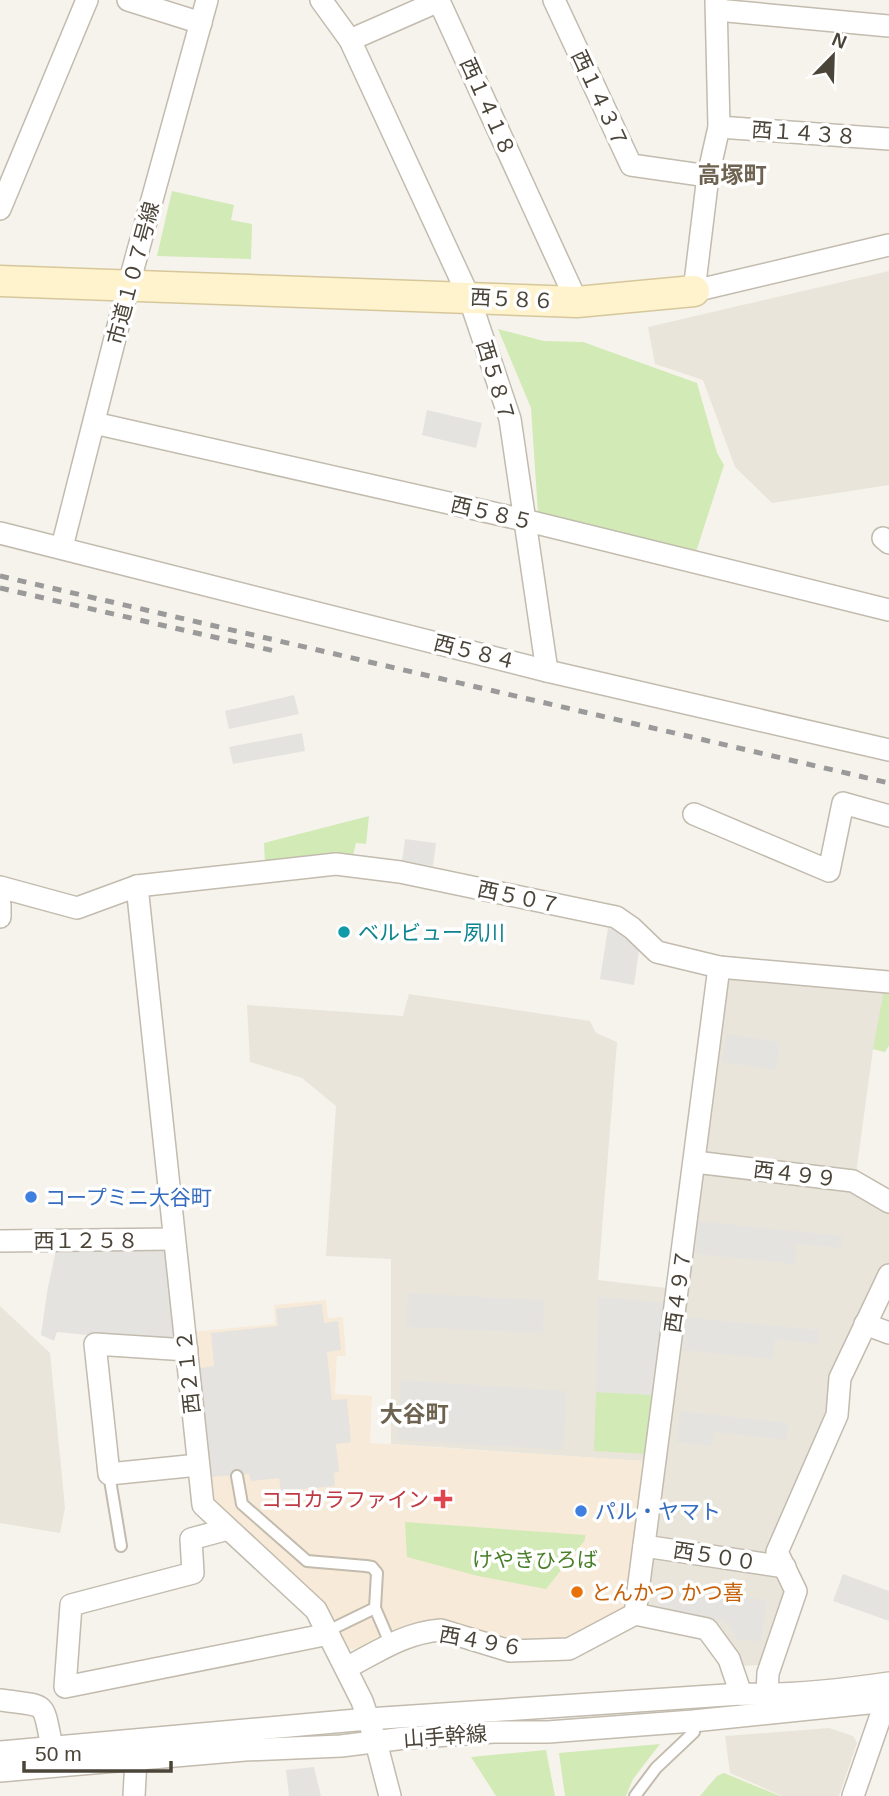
<svg xmlns="http://www.w3.org/2000/svg" width="889" height="1796" viewBox="0 0 889 1796" font-family="Helvetica,'Noto Sans JP',sans-serif">
	<rect width="100%" height="100%" fill="#f6f3ec"/>
	<g fill="#eae5da">
		<path d="M889,271V485L772,503L735,467L703,380L655,364L648,327Z"/>
		<path d="M724,971L889,987V1046L885,1052L873,1049L856,1174L889,1193V1262L832,1381L829,1413L769,1552L788,1590L759,1665L743,1666L710,1622L648,1610L642,1602L660,1459L643,1461L391,1444V1259L326,1256L336,1106L302,1078L250,1062L247,1005L403,1016L409,994L590,1021L596,1033L617,1042L598,1280L683,1290Z"/>
		<path d="M0,1306L50,1353L65,1508L60,1533L0,1523Z"/>
		<path d="M829,1728L853,1736L857,1743L839,1796H782L730,1773L725,1736Z"/>
	</g>
	<path fill="#f7ead8" d="M326,1300L328,1318L343,1317L346,1356H337L335,1394L372,1396L370,1443L643,1461L626,1603L618,1614L566,1639L513,1641L439,1620L410,1623L358,1651L347,1647L327,1609L315,1593L211,1499L191,1332L275,1324L274,1305Z"/>
	<g fill="#d2eab5">
		<path d="M172,191L234,205L231,220L252,224L251,259L157,256Z"/>
		<path d="M498,329L544,341L583,342L697,383L717,453L724,465L696,552L538,513L531,408Z"/>
		<path d="M369,816L366,844L356,843L353,856L336,855L265,863L264,843Z"/>
		<path d="M884,990L889,991V1045L885,1052L873,1049Z"/>
		<path d="M596,1392L655,1395L649,1454L594,1451Z"/>
		<path d="M405,1522L585,1535V1540L546,1589L478,1576L407,1557Z"/>
		<path d="M660,1744L633,1779L626,1796H565L559,1753Z"/>
		<path d="M546,1750L555,1796H496L471,1757Z"/>
		<path d="M724,1773L780,1796H700L717,1776Z"/>
	</g>
	<g fill="#e5e3e0">
		<path d="M427,410L482,423L476,448L422,435Z"/>
		<path d="M294,695L299,714L229,729L225,711Z"/>
		<path d="M302,733L305,751L233,764L229,747Z"/>
		<path d="M405,839L436,843L433,866L402,861Z"/>
		<path d="M608,928L625,931L640,944L634,985L600,979Z"/>
		<path d="M726,1034L780,1042L776,1070L722,1062Z"/>
		<path d="M698,1221L842,1236L841,1248L797,1244L795,1264L695,1254Z"/>
		<path d="M57,1245L159,1248L168,1251L174,1344L57,1332L54,1341L41,1335L47,1292Z"/>
		<path d="M408,1293L544,1300L543,1333L406,1327Z"/>
		<path d="M598,1297L669,1303L655,1395L596,1392Z"/>
		<path d="M322,1304L324,1323L338,1321L341,1350L327,1352L332,1400L347,1399L351,1442L336,1444L339,1472L334,1473L335,1486L281,1491L279,1478L251,1481L249,1474L211,1477L200,1368L214,1366L211,1333L278,1326L276,1309Z"/>
		<path d="M685,1317L819,1330L818,1344L775,1339L772,1359L682,1350Z"/>
		<path d="M401,1380L567,1391L563,1450L398,1440Z"/>
		<path d="M680,1411L788,1423L786,1440L714,1432L712,1446L677,1442Z"/>
		<path d="M843,1574L889,1591V1621L833,1601Z"/>
		<path d="M660,1588L767,1600L761,1641L737,1640L731,1626L718,1620L658,1606Z"/>
		<path d="M314,1767L321,1796H289L286,1770Z"/>
	</g>
	<g fill="none" stroke-linecap="round" stroke-linejoin="round">
		<defs>
			<g id="lane">
				<path d="M109,1474L121,1546"/>
				<path d="M237,1476L242,1504L307,1561L366,1566L372,1567L377,1573L375,1608L390,1643"/>
				<path d="M329,1634L336,1627L375,1608"/>
				<path d="M635,1796L656,1768L694,1732L693,1721"/>
			</g>
			<g id="street">
				<path d="M128,0L201,23"/>
				<path d="M321,0L350,40L469,297L510,419L547,671"/>
				<path d="M554,0L631,165L708,176"/>
				<path d="M716,0L719,127L708,176L694,291L889,245"/>
				<path d="M717,10L889,26"/>
				<path d="M350,40L439,1L577,302"/>
				<path d="M719,127L889,139"/>
				<path d="M0,209L87,0"/>
				<path d="M94,423L524,520L889,610"/>
				<path d="M0,533L547,671L889,750"/>
				<path d="M883,538L889,543"/>
				<path d="M62,547L128,287L207,0"/>
				<path d="M694,814L829,871L843,803L889,816"/>
				<path d="M137,886L203,1505L316,1610L362,1701L376,1742L390,1796"/>
				<path d="M0,887L77,908L137,886L336,864L400,872L616,917L632,928L657,952L719,967L889,982"/>
				<path d="M0,904V917"/>
				<path d="M695,1162L853,1181L889,1202"/>
				<path d="M0,1241L173,1239"/>
				<path d="M865,1324L889,1333"/>
				<path d="M187,1350L95,1344L109,1474L198,1465"/>
				<path d="M228,1529L191,1539L193,1573L71,1605L65,1687L329,1634"/>
				<path d="M644,1546L785,1567"/>
				<path d="M635,1614L719,967"/>
				<path d="M346,1668C378,1652 403,1633 441,1630L510,1651L569,1649L635,1614L707,1629L729,1659L741,1694"/>
				<path d="M767,1695L768,1673L796,1591L777,1552L837,1415L840,1378L889,1275"/>
				<path d="M0,1700C49,1707 42,1699 52,1747"/>
				<path d="M0,1752L368,1719L741,1694C790,1696 841,1690 889,1683"/>
				<path d="M0,1771L245,1750L341,1746L405,1738L494,1732H548L693,1721L889,1701"/>
				<path d="M134,1796L136,1759"/>
				<path d="M853,1796L889,1692"/>
			</g>
			<path id="secondary" d="M0,281L577,302L694,291"/>
		</defs>
		<use href="#lane" stroke="#c2bbae" stroke-width="14"/>
		<use href="#street" stroke="#c2bbae" stroke-width="24"/>
		<use href="#secondary" stroke="#d6c79b" stroke-width="33"/>
		<use href="#lane" stroke="#fff" stroke-width="10"/>
		<use href="#street" stroke="#fff" stroke-width="21"/>
		<use href="#secondary" stroke="#fff3cd" stroke-width="30"/>
		<g stroke="#9a9a9a" stroke-width="5" stroke-dasharray="9 9" stroke-linecap="butt">
			<path d="M0,576L889,783"/>
			<path d="M0,588L279,652"/>
		</g>
	</g>
	<circle fill="#0f9aa8" stroke="#fff" stroke-width="2.5" cx="344" cy="932" r="7"/>
	<g fill="#3f7fe0" stroke="#fff" stroke-width="2.5">
		<circle cx="31" cy="1197" r="7"/>
		<circle cx="581" cy="1511" r="7"/>
	</g>
	<path fill="#e0444e" stroke="#fff" stroke-width="2.5" d="M439.5 1488.5h7v7h7v7h-7v7h-7v-7h-7v-7h7z"/>
	<circle fill="#e8710a" stroke="#fff" stroke-width="2.5" cx="577" cy="1592" r="7"/>
	<g text-anchor="middle" dominant-baseline="central" stroke-width="7" stroke-linejoin="round" paint-order="stroke">
		<g font-size="21" fill="#4b4439" stroke="#fff">
			<text transform="translate(600 99) rotate(65)">西１４３７</text>
			<text transform="translate(488 107) rotate(66)">西１４１８</text>
			<text transform="translate(804 133) rotate(4)">西１４３８</text>
			<text transform="translate(133 273) rotate(-75)">市道１０７号線</text>
			<text transform="translate(512 299) rotate(3)">西５８６</text>
			<text transform="translate(496 381) rotate(73)">西５８７</text>
			<text transform="translate(492 513) rotate(13)">西５８５</text>
			<text transform="translate(475 652) rotate(14)">西５８４</text>
			<text transform="translate(519 897) rotate(12)">西５０７</text>
			<text transform="translate(795 1174) rotate(7)">西４９９</text>
			<text x="86" y="1240">西１２５８</text>
			<text transform="translate(678 1291) rotate(-82)">西４９７</text>
			<text transform="translate(188 1372) rotate(-96)">西２１２</text>
			<text transform="translate(715 1556) rotate(9)">西５００</text>
			<text transform="translate(481 1641) rotate(10)">西４９６</text>
			<text transform="translate(445 1736) rotate(-4)">山手幹線</text>
		</g>
		<g font-size="21" fill="#0d838f" stroke="#fff" text-anchor="start">
			<text x="358" y="932">ベルビュー夙川</text>
		</g>
		<g font-size="21" fill="#366cbe" stroke="#fff" text-anchor="start">
			<text x="45" y="1197">コープミニ大谷町</text>
			<text x="595" y="1511">パル・ヤマト</text>
		</g>
		<g font-size="21" fill="#be3a42" stroke="#fff" text-anchor="end">
			<text x="429" y="1499">ココカラファイン</text>
		</g>
		<g font-size="21" fill="#4a7f2a" stroke="#fff">
			<text x="535" y="1559">けやきひろば</text>
		</g>
		<g font-size="21" fill="#c56008" stroke="#fff" text-anchor="start">
			<text x="591" y="1592">とんかつ かつ喜</text>
		</g>
		<g font-size="23" font-weight="bold" fill="#6e6250" stroke="#fff">
			<text x="732" y="175">高塚町</text>
			<text x="414" y="1414">大谷町</text>
		</g>
	</g>
	<g transform="translate(833 56) rotate(23)" stroke="#ffffff" stroke-width="5" paint-order="stroke">
	<path d="M0-5L12 26L0 18L-12 26Z" fill="#4b4439"/>
	<text y="-10" font-size="19" font-weight="bold" text-anchor="middle" fill="#4b4439">N</text>
	</g>
	<path d="M24 1761v10h147v-10" fill="none" stroke="#4b4439" stroke-width="3.5"/>
	<text x="35" y="1761" font-size="21" fill="#4b4439" stroke="#ffffff" stroke-width="5" paint-order="stroke">50 m</text>
</svg>
